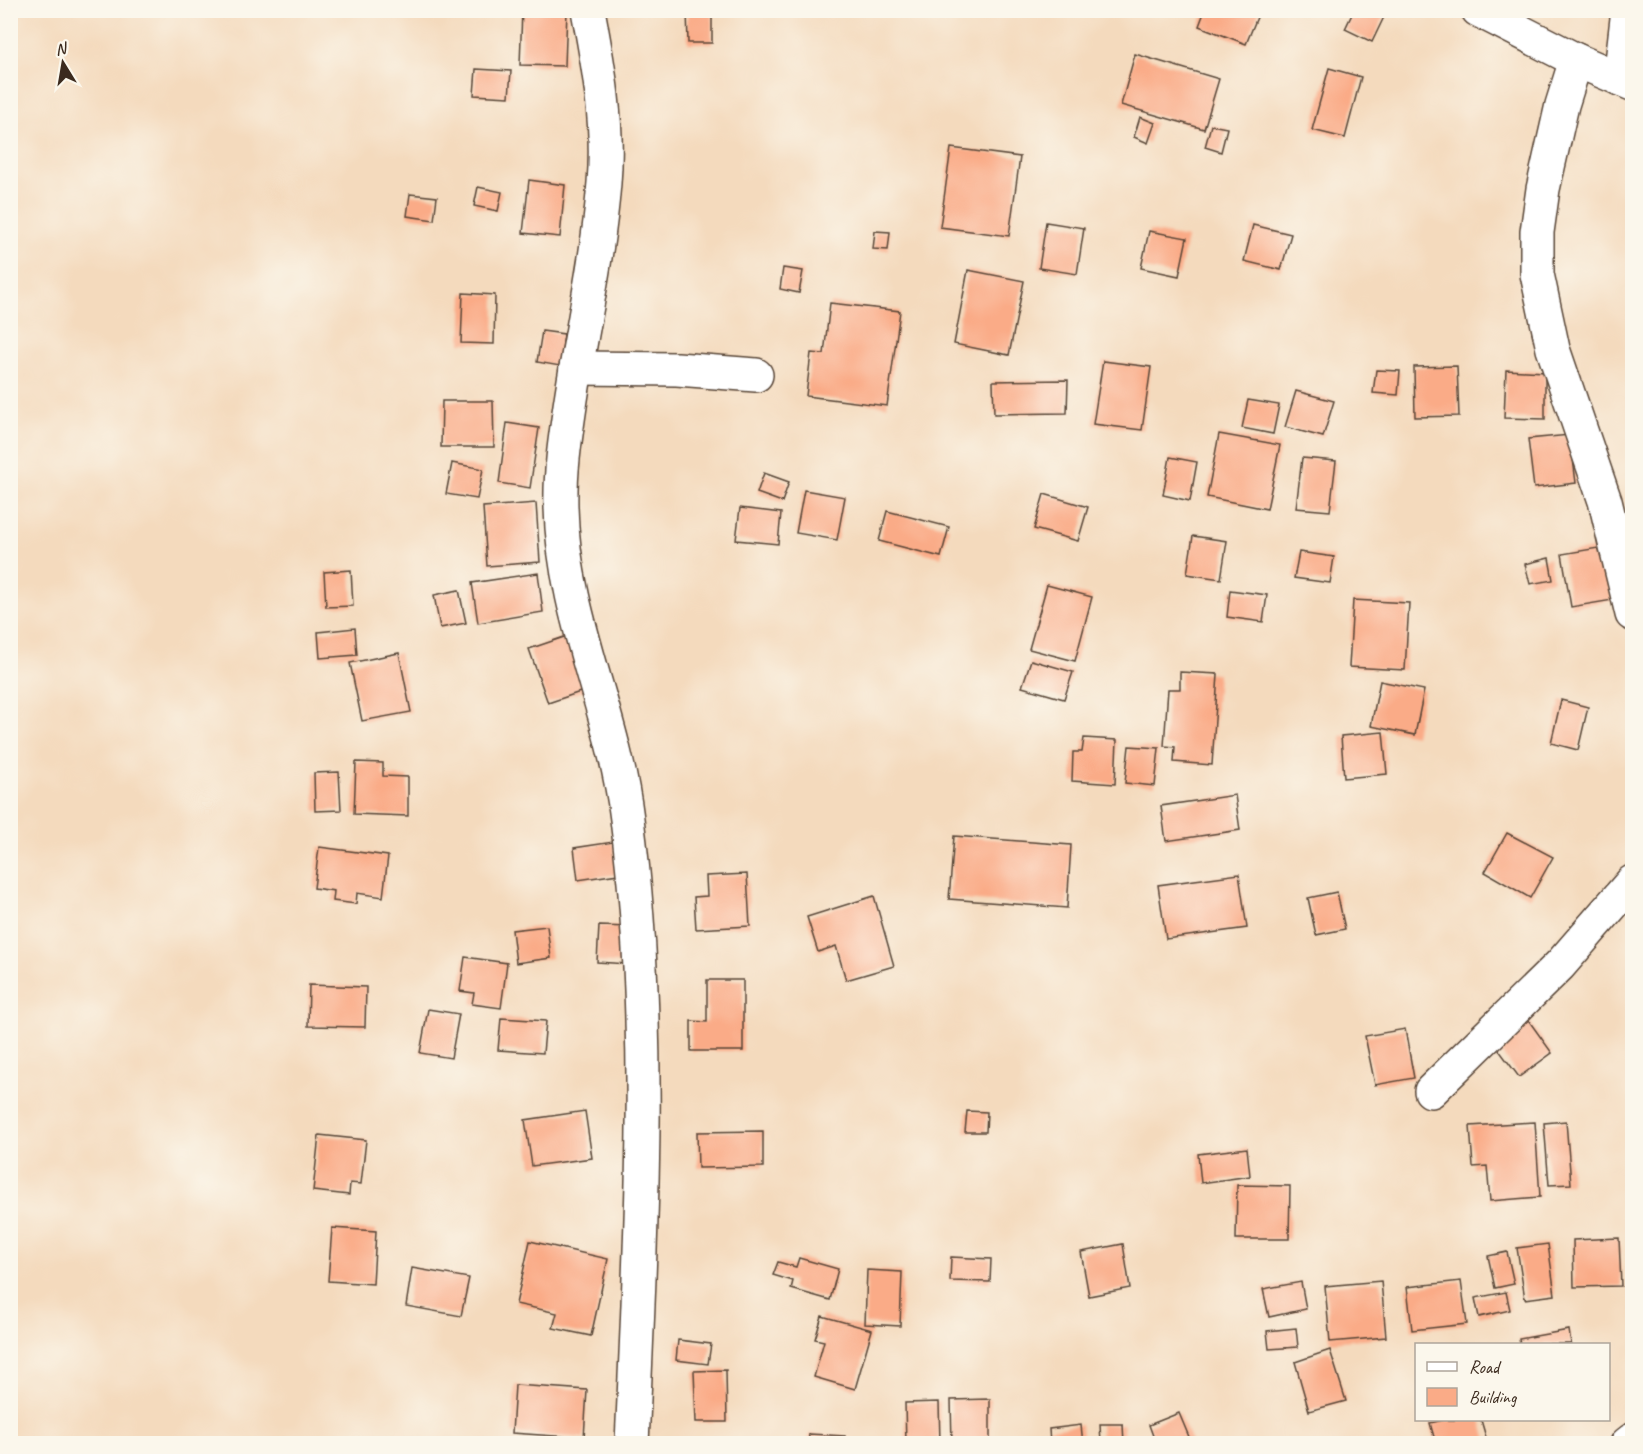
<svg xmlns="http://www.w3.org/2000/svg" width="1643" height="1454" viewBox="0 0 1643 1454" font-family="Caveat,sans-serif">
	<rect width="100%" height="100%" fill="#fbf7ec"/>
	<filter id="ink" filterUnits="userSpaceOnUse"><feTurbulence type="fractalNoise" baseFrequency=".0167" numOctaves="2"/><feDisplacementMap in="SourceGraphic" scale="12" xChannelSelector="R" yChannelSelector="G"/><feConvolveMatrix kernelMatrix="1 2 1 2 8 2 1 2 1" color-interpolation-filters="sRGB"/></filter>
	<filter id="wash" filterUnits="userSpaceOnUse"><feTurbulence type="fractalNoise" baseFrequency=".008" numOctaves="4" result="noise"/><feDisplacementMap in="SourceGraphic" scale="24" xChannelSelector="R" yChannelSelector="G"/><feGaussianBlur stdDeviation="1.35" result="paint"/><feColorMatrix in="noise" values="0 0 0 0 0 0 0 0 0 0 0 0 0 0 0 0 0 1.4 0 .05"/><feComposite in="paint" operator="in"/></filter>
	<g filter="url(#wash)">
		<rect width="100%" height="100%" fill="#f4dabd"/>
		<g id="blocks">
			<g fill="#faab87">
				<path d="M522,10H567L565,66L520,65Z"/>
				<path d="M687,10H712V43H688Z"/>
				<path d="M1205,10H1260L1246,44L1199,26Z"/>
				<path d="M1354,10H1368L1384,17L1372,42L1345,29Z"/>
				<path d="M1135,54L1219,79L1204,129L1121,105Z"/>
				<path d="M1329,68L1361,77L1345,138L1312,130Z"/>
				<path d="M476,69L511,71L509,97L474,95Z"/>
				<path d="M1140,117L1155,123L1148,143L1134,137Z"/>
				<path d="M1211,125L1227,128L1221,152L1205,147Z"/>
				<path d="M951,148L1020,157L1009,236L940,227Z"/>
				<path d="M529,180L565,185L560,237L523,233Z"/>
				<path d="M478,187L502,192L498,211L474,206Z"/>
				<path d="M410,194L437,197L434,220L407,216Z"/>
				<path d="M1046,222L1084,228L1077,274L1039,268Z"/>
				<path d="M1253,225L1291,234L1281,270L1244,261Z"/>
				<path d="M875,231L890,232L888,250L873,249Z"/>
				<path d="M1149,231L1187,238L1179,276L1141,268Z"/>
				<path d="M783,268L803,271L799,293L780,289Z"/>
				<path d="M968,270L1024,281L1009,355L954,344Z"/>
				<path d="M463,293L495,295L494,344L461,343Z"/>
				<path d="M830,303L900,311L887,406L806,396L811,353L824,354Z"/>
				<path d="M542,331L564,334L560,366L537,362Z"/>
				<path d="M1103,361L1151,367L1142,430L1093,424Z"/>
				<path d="M1457,366L1459,416L1415,417L1414,367Z"/>
				<path d="M1376,370L1400,371L1398,395L1373,393Z"/>
				<path d="M1506,370L1545,372V419L1504,418Z"/>
				<path d="M1068,380L1067,413L994,414L993,381Z"/>
				<path d="M1296,391L1334,401L1323,437L1285,427Z"/>
				<path d="M1248,400L1279,405L1273,434L1242,428Z"/>
				<path d="M442,401H493L494,447H441Z"/>
				<path d="M507,423L539,428L530,488L499,483Z"/>
				<path d="M1219,434L1280,445L1267,509L1207,497Z"/>
				<path d="M1570,435L1576,483L1534,488L1528,439Z"/>
				<path d="M1170,457L1197,462L1190,501L1163,495Z"/>
				<path d="M1302,458L1336,461L1330,511L1296,508Z"/>
				<path d="M452,463L483,469L477,499L446,494Z"/>
				<path d="M764,473L789,482L782,502L757,493Z"/>
				<path d="M804,490L845,497L837,540L796,533Z"/>
				<path d="M1044,494L1088,507L1078,541L1034,529Z"/>
				<path d="M536,503L540,562L487,566L483,507Z"/>
				<path d="M740,508L781,513L778,544L736,540Z"/>
				<path d="M887,511L949,527L941,557L879,541Z"/>
				<path d="M1193,536L1227,541L1221,579L1187,574Z"/>
				<path d="M1604,547L1613,600L1571,607L1562,554Z"/>
				<path d="M1299,552L1334,557L1330,583L1294,578Z"/>
				<path d="M1549,558L1553,580L1530,584L1525,564Z"/>
				<path d="M351,570L353,606L326,607L324,572Z"/>
				<path d="M538,573L543,612L478,623L472,583Z"/>
				<path d="M1047,585L1092,597L1075,661L1029,649Z"/>
				<path d="M459,590L466,623L440,628L434,595Z"/>
				<path d="M1230,590L1267,595L1263,622L1227,617Z"/>
				<path d="M1353,600L1409,603L1405,670L1349,667Z"/>
				<path d="M355,628L357,655L320,658L318,632Z"/>
				<path d="M573,634L592,688L548,703L529,649Z"/>
				<path d="M399,653L411,712L362,721L350,663Z"/>
				<path d="M1031,660L1073,672L1064,699L1022,687Z"/>
				<path d="M1180,672L1218,674L1212,765L1174,762L1175,747L1164,746L1168,689H1180Z"/>
				<path d="M1380,681L1424,690L1415,735L1371,726Z"/>
				<path d="M1561,700L1588,707L1578,750L1551,743Z"/>
				<path d="M1383,732L1387,774L1344,778L1341,736Z"/>
				<path d="M1084,738L1117,740L1115,784L1072,781L1073,752H1082Z"/>
				<path d="M1129,746L1159,748L1155,786L1125,783Z"/>
				<path d="M356,762L383,763V776L408,777V816L354,814Z"/>
				<path d="M339,772L341,810L315,811L314,773Z"/>
				<path d="M1235,795L1240,830L1166,841L1161,806Z"/>
				<path d="M1507,833L1553,857L1530,898L1485,872Z"/>
				<path d="M954,836L1071,845L1067,908L949,899Z"/>
				<path d="M613,842L618,874L578,880L574,848Z"/>
				<path d="M319,847L388,856L383,897L357,893L356,904L333,901L334,891L314,888Z"/>
				<path d="M747,874L750,926L696,929L694,897L707,896L706,876Z"/>
				<path d="M1239,874L1247,928L1166,939L1158,885Z"/>
				<path d="M1337,892L1345,929L1316,935L1308,898Z"/>
				<path d="M874,896L894,966L846,980L836,946L818,952L807,917Z"/>
				<path d="M547,926L551,958L516,963L512,930Z"/>
				<path d="M599,926L630,927L628,964L597,962Z"/>
				<path d="M465,957L507,963L501,1008L472,1004L474,993L460,991Z"/>
				<path d="M707,980H743V1051H691V1021L707,1022Z"/>
				<path d="M309,985L366,987L365,1027L308,1026Z"/>
				<path d="M428,1009L459,1014L451,1058L420,1053Z"/>
				<path d="M1524,1014L1552,1053L1519,1077L1490,1038Z"/>
				<path d="M501,1018L546,1021L543,1053L498,1050Z"/>
				<path d="M1405,1029L1414,1078L1375,1085L1365,1036Z"/>
				<path d="M585,1111L592,1158L532,1166L525,1120Z"/>
				<path d="M967,1111L987,1112L986,1132H965Z"/>
				<path d="M1566,1121L1571,1184L1549,1185L1544,1123Z"/>
				<path d="M1535,1122L1540,1197L1490,1201L1487,1166L1473,1167L1470,1126Z"/>
				<path d="M763,1131V1167L698,1168L697,1132Z"/>
				<path d="M319,1135L366,1140L361,1184L350,1183L349,1195L313,1191Z"/>
				<path d="M1247,1148L1250,1176L1201,1183L1198,1154Z"/>
				<path d="M1237,1185L1290,1186L1289,1239H1236Z"/>
				<path d="M332,1228L376,1231L373,1284L328,1281Z"/>
				<path d="M1619,1238L1621,1286L1574,1287L1573,1240Z"/>
				<path d="M530,1241L608,1259L591,1336L553,1328L557,1313L516,1304Z"/>
				<path d="M1123,1244L1130,1288L1089,1296L1081,1252Z"/>
				<path d="M1548,1244L1555,1295L1525,1299L1517,1248Z"/>
				<path d="M1507,1252L1514,1284L1495,1288L1488,1256Z"/>
				<path d="M951,1257L991,1259L990,1282L950,1281Z"/>
				<path d="M799,1258L838,1269L830,1300L791,1289L793,1281L773,1275L778,1262L796,1267Z"/>
				<path d="M412,1268L469,1278L461,1316L406,1306Z"/>
				<path d="M867,1270L902,1272L900,1326L865,1324Z"/>
				<path d="M1381,1281L1386,1337L1330,1342L1325,1286Z"/>
				<path d="M1461,1281L1467,1324L1412,1330L1407,1287Z"/>
				<path d="M1301,1282L1306,1309L1269,1317L1263,1289Z"/>
				<path d="M1506,1292L1510,1310L1479,1317L1475,1298Z"/>
				<path d="M822,1316L872,1330L855,1389L814,1377L824,1341L815,1339Z"/>
				<path d="M1296,1328L1298,1347L1269,1349L1267,1331Z"/>
				<path d="M1569,1330L1571,1344H1520L1519,1339Z"/>
				<path d="M678,1340L711,1344L708,1364L676,1360Z"/>
				<path d="M1330,1350L1346,1401L1309,1411L1295,1362Z"/>
				<path d="M726,1370L727,1422H696L694,1371Z"/>
				<path d="M515,1385L587,1390L584,1438L512,1433Z"/>
				<path d="M990,1399V1444H952L951,1400Z"/>
				<path d="M939,1402L940,1444H906L905,1403Z"/>
				<path d="M1179,1413L1192,1444H1156L1149,1425Z"/>
				<path d="M1443,1420H1481L1488,1444H1436L1430,1423Z"/>
				<path d="M1100,1424H1123L1124,1444H1101Z"/>
				<path d="M1081,1425L1083,1444H1050L1049,1429Z"/>
				<path d="M809,1434L845,1436V1444H808Z"/>
			</g>
		</g>
	</g>
	<g filter="url(#ink)">
		<use href="#blocks" fill-opacity="0" stroke="#574436" stroke-width="1.5"/>
		<g fill="none" stroke-linecap="round" stroke-linejoin="round">
			<defs>
				<g id="minor">
					<path d="M588,10C599,68 609,125 604,183C598,258 581,332 570,406C565,440 560,473 561,507C563,615 614,713 627,819C654,1026 641,1236 632,1444"/>
					<path d="M1478,10L1576,60L1632,84"/>
					<path d="M1576,60L1562,105L1543,189L1537,232V274L1553,349L1605,501L1632,614"/>
					<path d="M1620,79L1628,10"/>
					<path d="M576,368L677,369L756,375"/>
					<path d="M1431,1091L1560,965L1632,882"/>
					<path d="M1627,1444L1632,1440"/>
				</g>
			</defs>
			<use href="#minor" stroke="#574436" stroke-width="36"/>
			<use href="#minor" stroke="#fff" stroke-width="33"/>
		</g>
	</g>
	<rect width="1643" height="1454" fill="none" stroke="#fbf7ec" stroke-width="36"/>
	<rect x="1415" y="1343" width="195" height="78" fill="#fbf7ec" stroke="#aea59a" stroke-width="1.5"/>
	<rect x="1427" y="1362" width="30" height="9" fill="#ffffff" stroke="#aea59a" stroke-width="1.5"/>
	<text x="1469" y="1373" font-size="18" fill="#3b2a1e">Road</text>
	<rect x="1427" y="1388" width="30" height="18" fill="#faab87" stroke="#aea59a" stroke-width="1.5"/>
	<text x="1469" y="1403" font-size="18" fill="#3b2a1e">Building</text>
	<g transform="translate(63 63) rotate(349)" stroke="#fbf7ec" stroke-width="4.5" paint-order="stroke">
	<path d="M0-4.5L10 22L0 15L-10 22Z" fill="#3b2a1e"/>
	<text y="-9" font-size="16" font-weight="bold" text-anchor="middle" fill="#3b2a1e">N</text>
	</g>
</svg>
